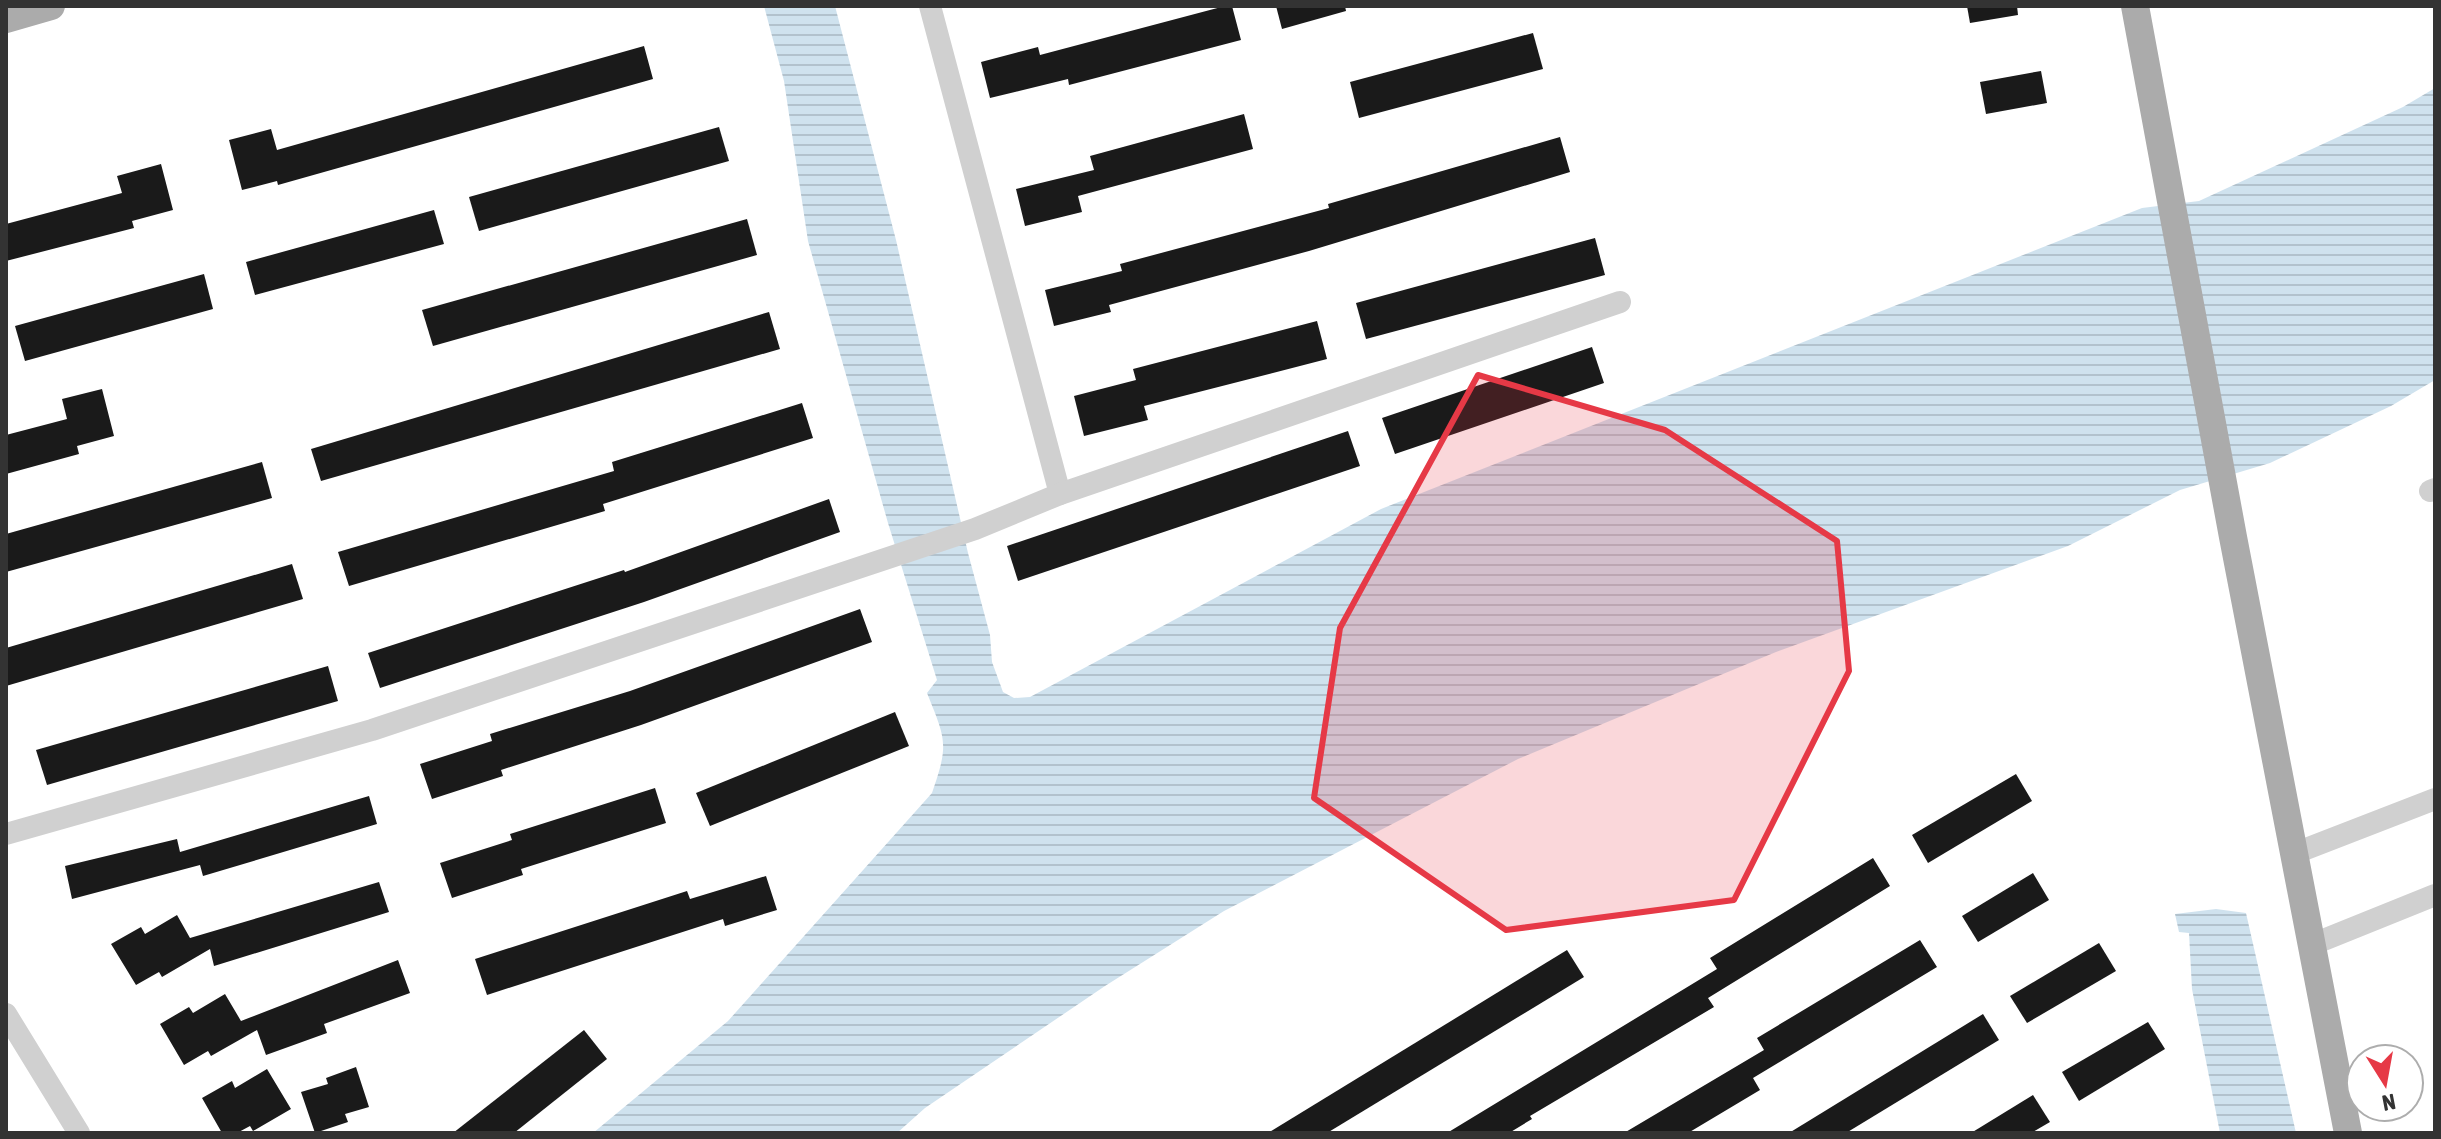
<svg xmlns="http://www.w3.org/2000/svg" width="2441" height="1139" viewBox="0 0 2441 1139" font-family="'Asap Condensed',sans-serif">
	<defs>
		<pattern id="water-rules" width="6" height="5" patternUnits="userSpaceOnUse" patternTransform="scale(2)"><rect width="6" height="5" fill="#cfe2ee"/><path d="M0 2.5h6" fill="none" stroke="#b2c2cd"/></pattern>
	</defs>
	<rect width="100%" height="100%" fill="#fff"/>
	<g fill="url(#water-rules)">
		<path d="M764,6H835L896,240L968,553L990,635L992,662L1003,692L1014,698L1030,697L1381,509L2142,208L2199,201L2403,107L2435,88V380L2391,406L2270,463L2180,490L2068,546L1776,652L1518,759L1224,911L1105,986L925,1108L897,1133H593L728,1021L932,793C949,744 946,740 927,693L937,680L888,523L808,241L784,81Z"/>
		<path d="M2216,909L2246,913L2296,1133H2220L2192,989L2189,933L2179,932L2175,914Z"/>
	</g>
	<g fill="#1a1a1a">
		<path d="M1225,6H1232L1241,40L1069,85L1068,79L990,98L981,62L1038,47L1040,55Z"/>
		<path d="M1276,6H1345L1346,11L1282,29Z"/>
		<path d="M1967,6H2017L2018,15L1970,23Z"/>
		<path d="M1533,33L1543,69L1359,118L1350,82Z"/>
		<path d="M644,46L653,79L278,185L277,181L242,190L229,140L271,129L277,150Z"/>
		<path d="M2041,71L2047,103L1986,114L1980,82Z"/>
		<path d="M1244,114L1253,149L1078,196L1082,212L1025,226L1016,189L1094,170L1090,156Z"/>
		<path d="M719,127L729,161L479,231L469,197Z"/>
		<path d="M1560,137L1570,172L1309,251L1109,305L1111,312L1054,326L1045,290L1122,271L1120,264L1329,208L1328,204Z"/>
		<path d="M161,164L173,210L132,221L134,228L6,261V224L122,193L117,176Z"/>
		<path d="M434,210L444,244L255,295L246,262Z"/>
		<path d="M747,219L757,255L433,346L422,310Z"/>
		<path d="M1595,238L1605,275L1366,339L1356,303Z"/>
		<path d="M204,274L213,309L25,361L15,326Z"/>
		<path d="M769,312L780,349L321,481L311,449Z"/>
		<path d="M1317,321L1327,359L1144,406L1148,420L1084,436L1074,396L1136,380L1133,369Z"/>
		<path d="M1592,347L1604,383L1395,454L1382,418Z"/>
		<path d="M102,389L114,436L77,446L79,454L6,474V435L67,419L62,399Z"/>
		<path d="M802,403L813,438L603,504L605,511L349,586L338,552L614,471L612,462Z"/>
		<path d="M1348,431L1360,466L1018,581L1007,546Z"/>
		<path d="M262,462L272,498L6,572V534Z"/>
		<path d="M829,499L840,532L644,602L380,688L368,653L624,570L625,572Z"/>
		<path d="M292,564L303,599L6,686V648Z"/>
		<path d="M860,609L872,642L641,725L501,770L503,776L432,799L420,764L492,741L490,734L630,691Z"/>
		<path d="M328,666L338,701L47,785L36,750Z"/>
		<path d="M895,712L909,746L710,826L696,793Z"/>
		<path d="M2016,774L2032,801L1928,863L1912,835Z"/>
		<path d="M655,788L666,823L521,869L523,875L452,898L440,863L512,840L510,834Z"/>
		<path d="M369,796L377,824L203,876L200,865L72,899L65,866L177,839L180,852Z"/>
		<path d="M1873,858L1890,886L1708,998L1714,1007L1530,1116L1532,1119L1509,1133H1447L1717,969L1710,958Z"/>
		<path d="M2033,873L2049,900L1978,942L1962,916Z"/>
		<path d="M766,876L777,910L725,926L723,919L487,995L475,959L687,891L690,899Z"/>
		<path d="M379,882L389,912L214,966L210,949L162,977L159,972L136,985L111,944L141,927L145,934L177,915L190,938Z"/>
		<path d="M1920,940L1937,967L1753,1078L1760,1090L1688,1133H1624L1764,1050L1757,1038Z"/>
		<path d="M2099,943L2116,971L2027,1023L2010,996Z"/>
		<path d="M1567,950L1584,977L1327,1133H1268Z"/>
		<path d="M398,960L410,993L324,1024L327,1033L266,1055L257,1030L211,1056L208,1051L184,1065L160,1024L189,1007L193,1013L225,994L241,1021Z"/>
		<path d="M1983,1014L1999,1040L1846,1133H1789Z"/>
		<path d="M2148,1022L2165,1049L2079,1101L2062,1072Z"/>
		<path d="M584,1030L607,1059L514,1133H453Z"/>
		<path d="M356,1067L369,1107L345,1114L348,1122L315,1133L301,1092L328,1084L326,1078Z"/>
		<path d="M267,1069L291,1109L253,1131L250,1126L237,1133H222L202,1098L232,1081L235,1088Z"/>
		<path d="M2033,1095L2050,1122L2031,1133H1971Z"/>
	</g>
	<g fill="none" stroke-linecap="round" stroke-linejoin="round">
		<g stroke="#d0d0d0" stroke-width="22">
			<path d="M930,6L1060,494"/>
			<path d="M2430,491L2435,489"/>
			<path d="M6,834L372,730L975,529L1060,494L1620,302"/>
			<path d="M2293,854L2435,799"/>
			<path d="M2311,945L2435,895"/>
			<path d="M6,1014L79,1133"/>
		</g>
		<g stroke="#ababab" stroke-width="28">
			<path d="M2135,6L2233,537L2348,1133"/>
			<path d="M6,19L51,6"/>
		</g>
	</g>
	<path fill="#e63946" fill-opacity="0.2" stroke="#e63946" stroke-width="6" stroke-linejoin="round" d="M1478,375L1665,430L1837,541L1849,671L1734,900L1506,930L1314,798L1340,628Z"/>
	<rect width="2441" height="1139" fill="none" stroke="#333333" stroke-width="16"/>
	<g transform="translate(2385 1083) rotate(169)"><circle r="38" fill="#ffffff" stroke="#adadad" stroke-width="2"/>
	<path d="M0-6L14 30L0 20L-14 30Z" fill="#e63946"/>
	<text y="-12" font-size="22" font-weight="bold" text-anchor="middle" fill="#333333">N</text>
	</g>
</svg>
